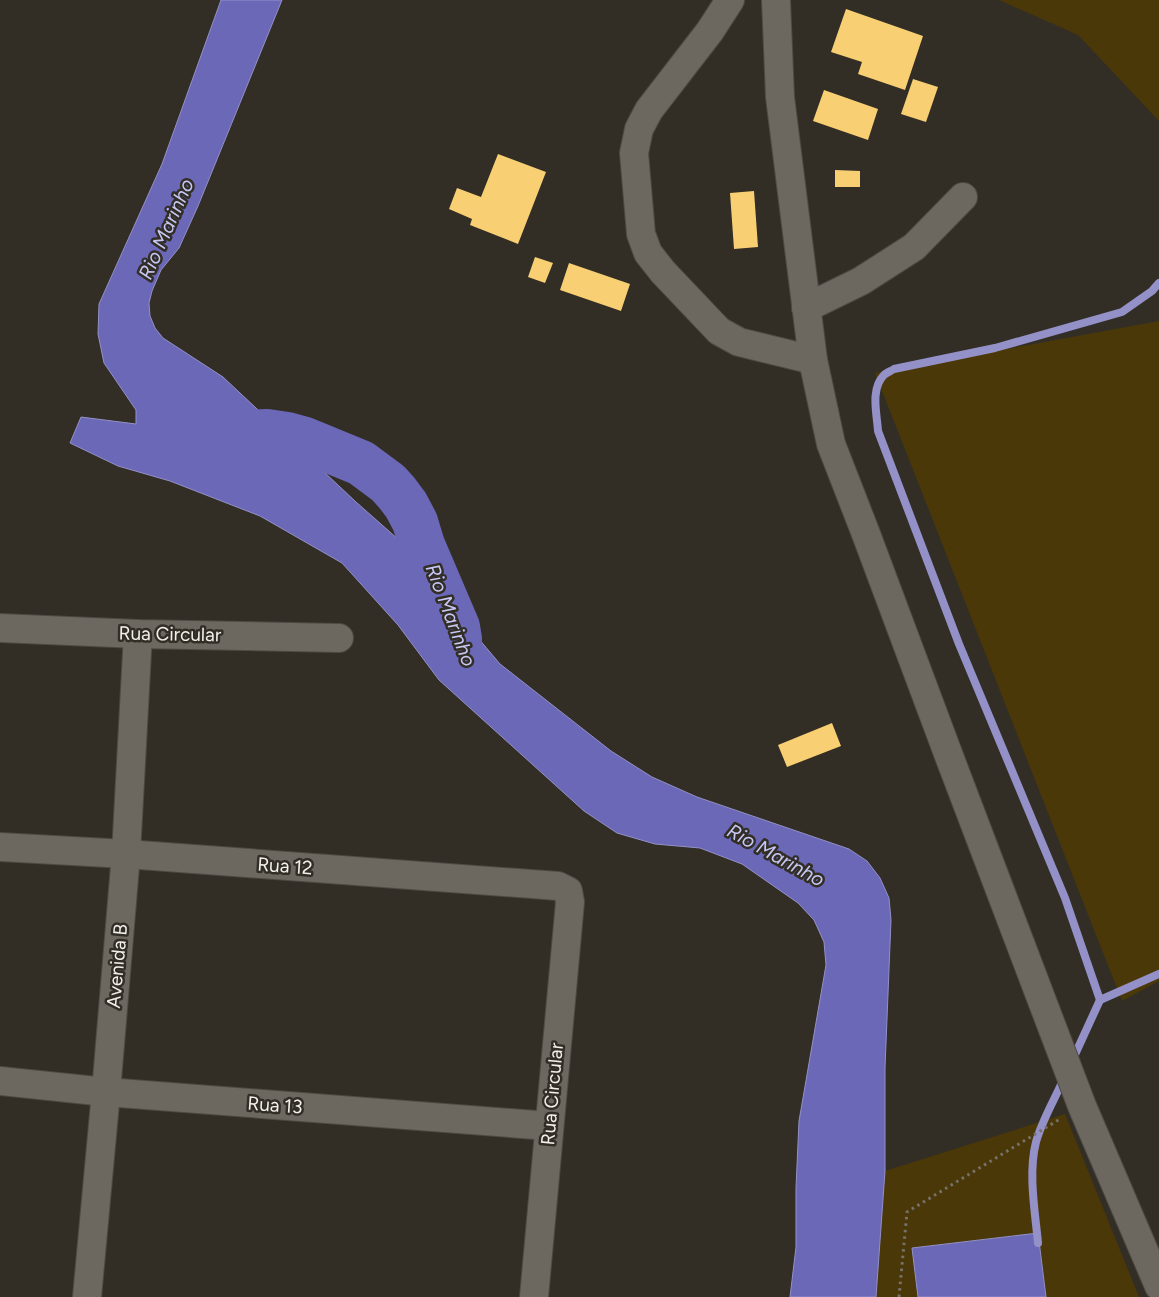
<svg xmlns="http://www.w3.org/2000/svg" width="1159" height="1297" viewBox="0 0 1159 1297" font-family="Figtree,sans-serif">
	<rect width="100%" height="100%" fill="#322e26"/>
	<g fill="#4b3808">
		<path d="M999,0H1159V121L1078,35Z"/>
		<path d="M1159,321V981L1122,1001L875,373Z"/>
		<path d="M1065,1114L1139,1297H1046L1038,1233L912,1248L918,1297H876L885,1171Z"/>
	</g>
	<g fill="#6a68b7" stroke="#9391c7">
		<path d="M221,0H282L198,206L179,248L161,270L152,291L149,303L150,316L155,328L163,338L223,377L356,502L399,540L439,582L467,625L500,664L611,751L652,777L697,797L849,849L867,861L880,878L889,898L891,920L885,1068V1171L876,1297H790L796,1247V1188L799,1121L826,965L824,942L814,920L798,903L742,864L700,848L655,844L617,833L584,811L439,680L398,625L342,563L260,516L170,481L118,466L70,443L81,417L136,424V410L104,363L98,334L99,304L162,164Z"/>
		<path d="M1038,1233L1046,1297H918L912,1248Z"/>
	</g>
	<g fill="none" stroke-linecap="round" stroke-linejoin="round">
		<g stroke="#9391c7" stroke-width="8">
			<path d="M1100,1000L1159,974"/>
			<path d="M1072,1061L1100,1000L1065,898L959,644L878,431C877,414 870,389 884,375C886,373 891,371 894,369L995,348L1122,312L1152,291L1159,283"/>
			<path d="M1038,1243C1035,1211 1028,1173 1036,1142C1042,1120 1055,1099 1064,1078"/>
		</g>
		<path stroke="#6a68b7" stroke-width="46" d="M221,434L267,432L287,435L305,440L361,463L388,483L397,493L406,505L415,522L422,545L457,627L459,639"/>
	</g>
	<g fill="#f8cf72">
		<path d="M846,9L923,36L905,90L858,74L862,62L831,52Z"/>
		<path d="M913,79L938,87L926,122L901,114Z"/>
		<path d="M824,90L878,109L868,140L813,121Z"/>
		<path d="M498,154L546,172L518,244L470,225L472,219L449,209L457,188L481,197Z"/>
		<path d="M835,170L860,171V187H835Z"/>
		<path d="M754,191L758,247L734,249L730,193Z"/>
		<path d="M535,257L553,263L545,283L528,277Z"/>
		<path d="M569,263L630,284L621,311L560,290Z"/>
		<path d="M832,723L841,746L787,767L778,745Z"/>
	</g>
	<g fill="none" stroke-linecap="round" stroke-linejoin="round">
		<defs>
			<g id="minor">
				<path d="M730,0L710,31L649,110L639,129L634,153L641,234L648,253L663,272L719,331L739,342L813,360"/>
				<path d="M776,0L780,97L813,360L831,444L866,534L949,756L1082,1106L1159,1286"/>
				<path d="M806,308L861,281L914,247L963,197"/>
				<path d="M0,628L138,634L339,638"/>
				<path d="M0,847L126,854L558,886L568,891L570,902L534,1297"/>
				<path d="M0,1081L106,1092L549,1126"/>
				<path d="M87,1297L106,1092L126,854L138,634"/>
			</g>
		</defs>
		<use href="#minor" stroke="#4e4a43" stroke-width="30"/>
		<path stroke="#76726b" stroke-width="3" stroke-dasharray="2.5 4" stroke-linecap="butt" d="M899,1297L907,1212L1060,1119"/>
		<use href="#minor" stroke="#6d685f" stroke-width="28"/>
	</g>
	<g text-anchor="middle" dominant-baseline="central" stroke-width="5" stroke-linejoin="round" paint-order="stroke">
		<g font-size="19" fill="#f3f0eb" stroke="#322e26">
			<text transform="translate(170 634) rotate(1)">Rua Circular</text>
			<text transform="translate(285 866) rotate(4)">Rua 12</text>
			<text transform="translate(117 966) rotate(-85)">Avenida B</text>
			<text transform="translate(552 1094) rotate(-85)">Rua Circular</text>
			<text transform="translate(275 1105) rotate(4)">Rua 13</text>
		</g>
		<g font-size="20" font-style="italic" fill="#c6c8f4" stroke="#322e26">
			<text transform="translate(166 229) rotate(-66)">Rio Marinho</text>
			<text transform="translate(451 615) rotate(69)">Rio Marinho</text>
			<text transform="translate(776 855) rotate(29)">Rio Marinho</text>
		</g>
	</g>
</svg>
